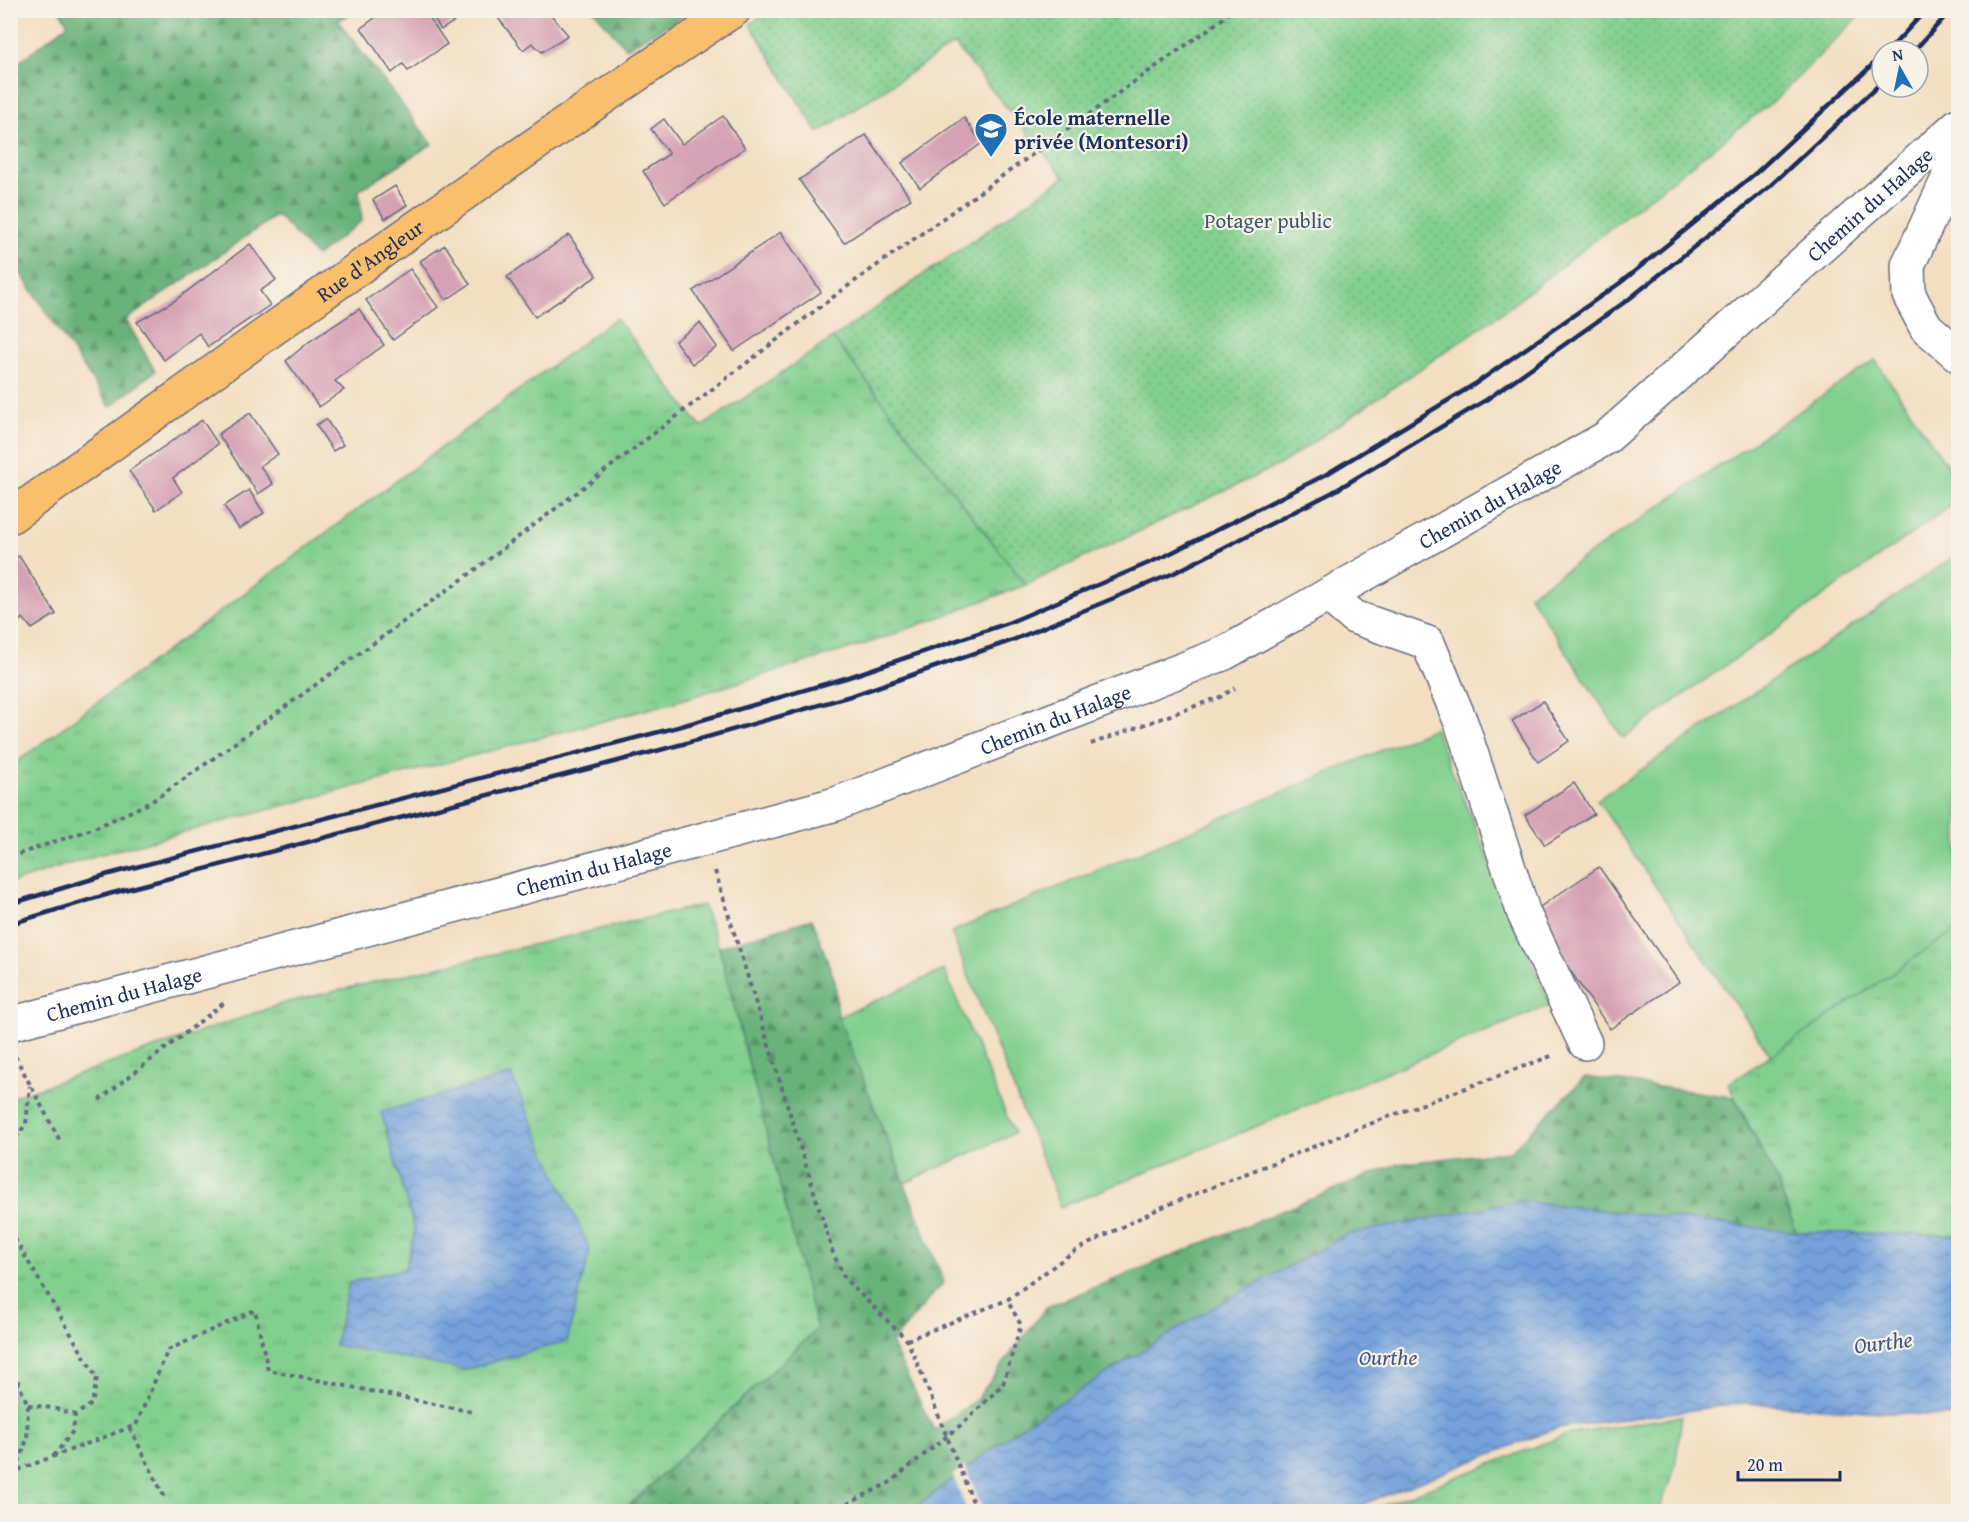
<svg xmlns="http://www.w3.org/2000/svg" width="1969" height="1522" viewBox="0 0 1969 1522" font-family="'Gentium Book Plus',serif">
	<defs>
		<pattern id="grass-tufts" width="24" height="20" patternUnits="userSpaceOnUse" patternTransform="scale(1.5)"><rect width="24" height="20" fill="#81cf8e"/><path d="M3 7l-1-3M5 7V3M7 7l1-3M15 17l-1-3M17 17v-4M19 17l1-3" fill="none" stroke="#69a877"/></pattern>
		<pattern id="forest-firs" width="22" height="20" patternUnits="userSpaceOnUse" patternTransform="scale(1.5)"><rect width="22" height="20" fill="#68b279"/><path d="M5 1l3.5 6h-7zM16 11l3.5 6h-7z" fill="#559166"/></pattern>
		<pattern id="garden-dots" width="8" height="8" patternUnits="userSpaceOnUse" patternTransform="scale(1.5)"><rect width="8" height="8" fill="#81cf8e"/><path d="M2 2h.1M6 6h.1" fill="none" stroke="#69a877" stroke-width="1.8" stroke-linecap="round"/></pattern>
		<pattern id="water-waves" width="16" height="10" patternUnits="userSpaceOnUse" patternTransform="scale(1.5)"><rect width="16" height="10" fill="#74a2dc"/><path d="M0 5q4-4 8 0t8 0" fill="none" stroke="#5e84b6"/></pattern>
	</defs>
	<rect width="100%" height="100%" fill="#f7f3e8"/>
	<filter id="ink" filterUnits="userSpaceOnUse"><feTurbulence type="fractalNoise" baseFrequency=".0167" numOctaves="2"/><feDisplacementMap in="SourceGraphic" scale="12" xChannelSelector="R" yChannelSelector="G"/><feConvolveMatrix kernelMatrix="1 2 1 2 8 2 1 2 1" color-interpolation-filters="sRGB"/></filter>
	<filter id="wash" filterUnits="userSpaceOnUse"><feTurbulence type="fractalNoise" baseFrequency=".008" numOctaves="4" result="noise"/><feDisplacementMap in="SourceGraphic" scale="24" xChannelSelector="R" yChannelSelector="G"/><feGaussianBlur stdDeviation="1.35" result="paint"/><feColorMatrix in="noise" values="0 0 0 0 0 0 0 0 0 0 0 0 0 0 0 0 0 1.4 0 .05"/><feComposite in="paint" operator="in"/></filter>
	<g filter="url(#wash)">
		<rect width="100%" height="100%" fill="#f3dec1"/>
		<g fill="url(#grass-tufts)" stroke="#4e7f76" stroke-width="1.5" fill-rule="evenodd">
			<path d="M616,318L701,427L833,338L1026,585L875,641L671,703L94,856L11,883L10,767Z"/>
			<path d="M703,905L719,947L817,1329L623,1511H11L10,1098L284,1003ZM381,1112L464,1370L349,1282L405,1269L415,1231Z"/>
			<path d="M1958,927V1235L1796,1232L1777,1180L1728,1084Z"/>
			<path d="M1682,1416L1675,1466L1659,1511H1368L1571,1433Z"/>
		</g>
		<g fill="url(#forest-firs)" stroke="#42706c" stroke-width="1.5">
			<path d="M60,11H355L338,21L432,144L359,190L362,221L316,256L277,215L126,320L155,371L110,407L11,259V68L68,24Z"/>
			<path d="M594,11H692L626,48Z"/>
			<path d="M812,919L835,981L838,1017L944,1282L891,1343L934,1430L976,1400L1046,1307L1397,1164L1511,1151L1585,1077L1733,1097L1777,1180L1796,1232L1520,1201L1021,1427L910,1511L623,1512L817,1329L719,947Z"/>
		</g>
		<path fill="url(#garden-dots)" stroke="#4e7f76" stroke-width="1.5" d="M771,10H1864V11L1776,99L1499,315L1281,464L1026,585L833,338L1064,177L954,44L818,133L750,24Z"/>
		<g fill="#81cf8e" stroke="#4e7f76" stroke-width="1.5">
			<path d="M1875,360L1958,481V501L1623,738L1529,595Z"/>
			<path d="M1958,554V928L1771,1056L1597,800Z"/>
			<path d="M1434,728L1550,1005L1061,1207L951,932Z"/>
			<path d="M944,970L1014,1133L905,1183L838,1017Z"/>
		</g>
		<g fill="url(#water-waves)" stroke="#48689d" stroke-width="1.5">
			<path d="M511,1075L590,1250L567,1341L464,1370L335,1345L349,1282L405,1269L415,1231L381,1112Z"/>
			<path d="M1520,1201L1796,1232L1958,1235V1417L1744,1403L1557,1428L1346,1511L910,1512L1021,1427L1195,1318L1345,1235Z"/>
		</g>
		<path fill="#f3dec1" d="M965,1466L983,1511H967L953,1475Z"/>
		<g id="blocks">
			<g fill="#d5a1b4">
				<path d="M386,10H424L447,44L408,71L403,64L392,73L361,28Z"/>
				<path d="M434,10H472L441,30L430,13Z"/>
				<path d="M500,10H547L568,35L542,52L532,43L523,50L495,14Z"/>
				<path d="M723,116L745,148L665,203L643,171L669,154L651,129L664,119L682,144Z"/>
				<path d="M964,118L982,143L920,188L902,163Z"/>
				<path d="M866,135L911,199L844,243L799,180Z"/>
				<path d="M395,186L407,205L385,219L373,200Z"/>
				<path d="M781,232L821,292L734,351L693,291Z"/>
				<path d="M569,235L597,276L535,317L507,277Z"/>
				<path d="M250,244L276,280L260,291L270,305L208,347L199,333L164,360L137,322L174,301Z"/>
				<path d="M445,245L470,284L446,300L420,261Z"/>
				<path d="M410,269L438,307L393,340L366,300Z"/>
				<path d="M359,309L384,345L335,381L344,390L319,407L286,361L310,341Z"/>
				<path d="M700,323L717,347L692,364L675,341Z"/>
				<path d="M250,413L278,454L260,466L273,484L258,494L218,434Z"/>
				<path d="M326,419L343,445L333,451L316,425Z"/>
				<path d="M202,420L218,444L173,478L182,492L156,510L129,471Z"/>
				<path d="M249,490L264,513L239,529L224,506Z"/>
				<path d="M19,556L56,614L32,629L23,618L10,627V562Z"/>
				<path d="M1543,701L1569,741L1538,762L1512,721Z"/>
				<path d="M1574,783L1594,814L1545,845L1525,815Z"/>
				<path d="M1599,867L1679,982L1610,1029L1531,913Z"/>
			</g>
		</g>
	</g>
	<g filter="url(#ink)">
		<use href="#blocks" fill-opacity="0" stroke="#676c81" stroke-width="1.5"/>
		<g fill="none" stroke-linecap="round" stroke-linejoin="round">
			<defs>
				<g id="minor">
					<path d="M1958,139L1947,181L1908,265L1909,295L1926,327L1958,355"/>
					<path d="M1328,595L1354,617L1428,643L1462,725L1524,914L1585,1043"/>
					<path id="s1" d="M10,1024L836,804L1225,653L1606,438L1958,125"/>
				</g>
				<g id="major">
					<path id="s2" d="M10,517C250,346 488,172 734,10"/>
				</g>
			</defs>
			<use href="#minor" stroke="#676c81" stroke-width="36"/>
			<use href="#major" stroke="#676c81" stroke-width="36"/>
			<g stroke="#676c81" stroke-width="4" stroke-dasharray="4.5 4.5" stroke-linecap="butt">
				<path d="M1091,744L1220,697L1235,688"/>
				<path d="M10,857L95,828L151,802L214,758L471,573L841,291L1221,20L1231,10"/>
				<path d="M715,871L833,1253L845,1279L907,1340L921,1372"/>
				<path d="M15,1056L60,1141"/>
				<path d="M99,1100L224,1003"/>
				<path d="M10,1145L26,1124L30,1086"/>
				<path d="M10,1231L97,1378L92,1404L75,1415L73,1431L53,1457"/>
				<path d="M907,1340L1007,1300L1076,1250L1160,1208L1380,1120L1554,1055"/>
				<path d="M28,1405L53,1408L75,1415"/>
				<path d="M130,1428L166,1500"/>
				<path d="M16,1471L27,1439L28,1405L17,1380"/>
				<path d="M10,1473L136,1425L168,1350L255,1310L268,1370L473,1412"/>
				<path d="M831,1512L889,1483L967,1420L1003,1384L1021,1325L1007,1300"/>
			</g>
			<use href="#minor" stroke="#fff" stroke-width="33"/>
			<use href="#major" stroke="#f9bf6d" stroke-width="33"/>
			<g stroke="#1b2f5e" stroke-width="4.5">
				<path d="M1888,51L1926,10"/>
				<path d="M1914,51L1951,10"/>
				<path d="M10,904L109,874L678,727L849,677L1008,623L1165,556L1325,475L1475,384L1620,283L1757,172L1882,56"/>
				<path d="M10,924L109,894L683,744L854,695L1013,640L1174,573L1333,492L1486,400L1629,299L1769,187L1882,82"/>
			</g>
			<path stroke="#676c81" stroke-width="4" stroke-dasharray="4.5 4.5" stroke-linecap="butt" d="M921,1372L977,1512"/>
		</g>
	</g>
	<defs>
		<symbol id="school-pin" viewBox="-11 -11 22 30"><path d="M0 17L-7.5 6A9.5 9.5 0 1 1 7.5 6Z" fill="#1f6fb2" stroke="#f7f3e8"/><path d="M0-5L7-2L0 1L-7-2ZM-4 1L0 2.5L4 1V4Q0 6-4 4Z" fill="#fff"/></symbol>
	</defs>
	<g fill-rule="evenodd">
		<use href="#school-pin" x="972" y="110" width="38" height="52"/>
	</g>
	<g text-anchor="middle" dominant-baseline="central" stroke-width="4.5" stroke-linejoin="round" paint-order="stroke">
		<g font-size="21" font-weight="bold" fill="#1b2f5e" stroke="#f7f3e8" text-anchor="start">
			<text x="1014" y="117">École maternelle<tspan x="1014" dy="24">privée (Montesori)</tspan></text>
		</g>
		<g font-size="21" fill="#1b2f5e" stroke="#f7f3e8">
			<text stroke="none"><textPath href="#s1" startOffset="2062">Chemin du Halage</textPath></text>
			<text stroke="none"><textPath href="#s2" startOffset="442">Rue d'Angleur</textPath></text>
			<text stroke="none"><textPath href="#s1" startOffset="1576">Chemin du Halage</textPath></text>
			<text stroke="none"><textPath href="#s1" startOffset="1090">Chemin du Halage</textPath></text>
			<text stroke="none"><textPath href="#s1" startOffset="604">Chemin du Halage</textPath></text>
			<text stroke="none"><textPath href="#s1" startOffset="118">Chemin du Halage</textPath></text>
		</g>
		<g font-size="21" fill="#34576a" stroke="#f7f3e8">
			<text x="1268" y="220">Potager public</text>
		</g>
		<g font-size="22" font-style="italic" fill="#3a578a" stroke="#f7f3e8">
			<text transform="translate(1883 1342) rotate(-7)">Ourthe</text>
			<text x="1388" y="1357">Ourthe</text>
		</g>
	</g>
	<rect width="1969" height="1522" fill="none" stroke="#f7f3e8" stroke-width="36"/>
	<g transform="translate(1900 69) rotate(351)"><circle r="28" fill="#f7f3e8" stroke="#9fa5b1" stroke-width="1.5"/>
	<path d="M0-4.5L10 22L0 15L-10 22Z" fill="#1f6fb2"/>
	<text y="-9" font-size="16" font-weight="bold" text-anchor="middle" fill="#1b2f5e">N</text>
	</g>
	<path d="M1738 1471v9h102v-9" fill="none" stroke="#1b2f5e" stroke-width="3"/>
	<text x="1747" y="1471" font-size="18" fill="#1b2f5e" stroke="#f7f3e8" stroke-width="4.5" paint-order="stroke">20 m</text>
</svg>
